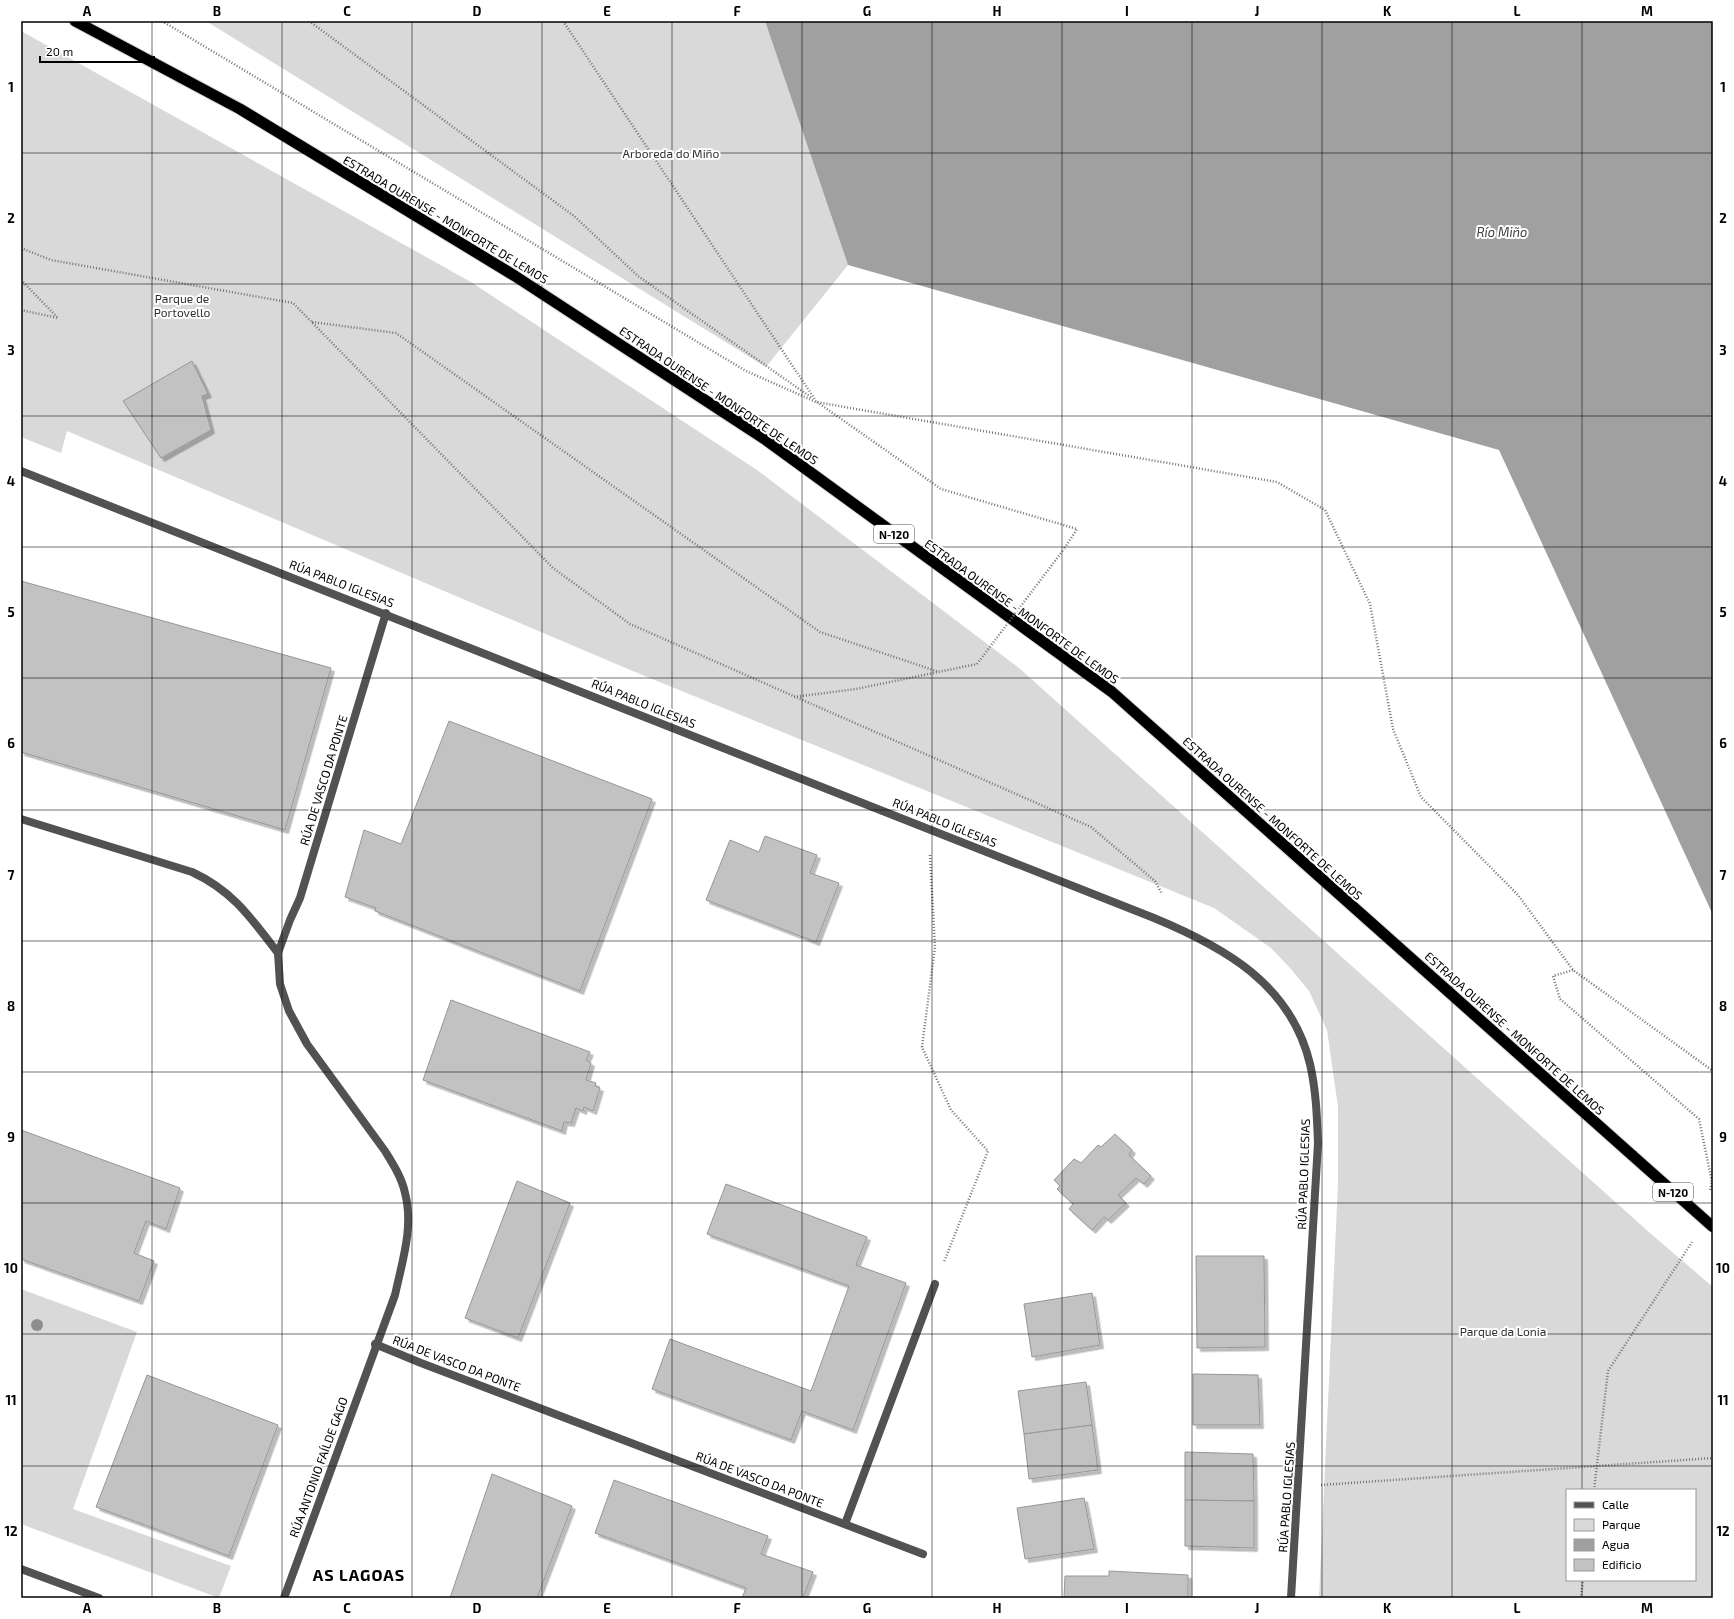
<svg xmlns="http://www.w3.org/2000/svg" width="1734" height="1619" viewBox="0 0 1734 1619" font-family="'Exo 2',sans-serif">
	<defs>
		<filter id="shadow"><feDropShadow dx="3.5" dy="3.5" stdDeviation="0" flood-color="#0004"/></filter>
	</defs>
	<rect width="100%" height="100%" fill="#fff"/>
	<g fill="#d9d9d9" fill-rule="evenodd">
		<path d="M206,21H765L848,265L766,367Z"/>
		<path d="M21,31L471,282L757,470L1019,668L1650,1233L1713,1287V1598H1319L1338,1183V1107L1327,1030L1309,991L1290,968L1271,948L1214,908L635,672L67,431L61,453L21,437ZM1567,1490H1695V1580H1567Z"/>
		<path d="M21,1289L137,1332L73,1509L231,1566L219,1598L21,1524Z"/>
	</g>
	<path fill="#a0a0a0" d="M765,21H1713V915L1499,450L848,265Z"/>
	<g fill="#c2c2c2" stroke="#969696" filter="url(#shadow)">
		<path d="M192,361L208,394L202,396L211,430L161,458L123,401Z"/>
		<path d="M21,581L331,668L285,830L21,752Z"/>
		<path d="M449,721L652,799L580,991L375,911L376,908L345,897L364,830L401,844Z"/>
		<path d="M765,836L817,855L810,873L839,883L816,942L706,900L730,840L759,852Z"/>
		<path d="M451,1000L590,1052L586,1060L591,1063L586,1080L596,1083L595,1086L600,1088L593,1111L584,1107L583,1111L576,1108L571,1123L564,1122L562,1131L423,1080Z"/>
		<path d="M21,1130L180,1188L166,1229L146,1221L134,1253L154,1261L139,1301L21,1259Z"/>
		<path d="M1115,1134L1132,1150L1129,1155L1151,1176L1144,1184L1136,1178L1118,1195L1126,1203L1108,1220L1104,1217L1092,1230L1069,1209L1073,1204L1057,1189L1060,1186L1054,1180L1074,1159L1081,1163L1098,1145L1101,1147Z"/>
		<path d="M517,1181L570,1203L518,1338L465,1318Z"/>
		<path d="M726,1184L867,1237L856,1265L906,1283L853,1430L802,1411L791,1440L652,1389L670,1339L811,1391L849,1286L707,1234Z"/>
		<path d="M1196,1256H1264L1265,1347L1197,1348Z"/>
		<path d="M1092,1293L1100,1345L1032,1357L1024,1304Z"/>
		<path d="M1193,1374L1258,1375L1260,1425H1193Z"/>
		<path d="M147,1375L278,1425L229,1556L96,1507Z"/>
		<path d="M1086,1382L1092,1425L1024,1434L1018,1391Z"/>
		<path d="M1092,1425L1098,1470L1029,1479L1024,1434Z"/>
		<path d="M1185,1452L1253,1454L1254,1501L1185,1500Z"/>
		<path d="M492,1474L572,1506L537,1598H450Z"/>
		<path d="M614,1480L768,1536L761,1554L813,1572L803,1598H742L746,1588L595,1533Z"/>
		<path d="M1084,1498L1094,1549L1025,1559L1017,1508Z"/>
		<path d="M1185,1500L1254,1501V1548L1185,1546Z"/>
		<path d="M1109,1571L1188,1575V1598H1064L1065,1576H1109Z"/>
	</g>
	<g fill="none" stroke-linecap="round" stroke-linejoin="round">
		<defs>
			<path id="trunk" d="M75,21L240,109L515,276L766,440L1112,692L1633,1156"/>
		</defs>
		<use href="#trunk" stroke="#dbdbdb" stroke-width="13"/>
		<g stroke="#747474" stroke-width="2.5" stroke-dasharray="1 2" stroke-linecap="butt">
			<path d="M162,21L746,371L816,402L1277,482L1325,510L1370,604L1393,729L1421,797L1518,895L1573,970L1713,1071"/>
			<path d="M309,21L574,216L638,276L812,398"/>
			<path d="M563,21L816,401"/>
			<path d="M21,248L51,260L293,303L553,568L630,624L1091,827L1155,881L1162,894"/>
			<path d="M21,280L58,318L21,310"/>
			<path d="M312,322L396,333L820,632L939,672"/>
			<path d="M817,402L941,489L1077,529L1064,549"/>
			<path d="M794,697L856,689L977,664"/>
			<path d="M930,855L935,947L922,1047L951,1110L988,1151L944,1262"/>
			<path d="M1573,970L1553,976L1560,999L1699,1119L1712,1182L1710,1190"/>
			<path d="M1321,1485L1713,1458"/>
			<path d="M1594,1490L1608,1371L1692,1242"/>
			<path d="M1581,1598L1583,1580"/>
		</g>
		<g stroke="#525252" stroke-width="8">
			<path d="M21,471L1154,918C1224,947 1291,984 1310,1064C1316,1090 1317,1116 1318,1143L1291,1598"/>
			<path d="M21,819L192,872C233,891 251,918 278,953"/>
			<path d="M375,1344L421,1363L923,1554"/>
			<path d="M845,1524L935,1284"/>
			<path d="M21,1569L99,1598"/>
			<path d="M284,1598L395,1295C402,1262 414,1227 405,1193C402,1178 393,1164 385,1151L307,1044L289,1011L280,984L278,953L290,920L300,898L386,613"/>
		</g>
		<use href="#trunk" stroke="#000" stroke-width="11"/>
		<defs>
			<path id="trunk-bridge" d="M1633,1156L1713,1227"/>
		</defs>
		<use href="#trunk-bridge" stroke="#dbdbdb" stroke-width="13" stroke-linecap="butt"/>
		<path stroke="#747474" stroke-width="2.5" stroke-dasharray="1 2" stroke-linecap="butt" d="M977,664L1064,549"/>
		<use href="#trunk-bridge" stroke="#000" stroke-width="11"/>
	</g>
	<circle fill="#8d8d8d" cx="37" cy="1325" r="6"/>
	<path fill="none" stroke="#000" stroke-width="1" stroke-opacity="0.55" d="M152,21V1598M282,21V1598M412,21V1598M542,21V1598M672,21V1598M802,21V1598M932,21V1598M1062,21V1598M1192,21V1598M1322,21V1598M1452,21V1598M1582,21V1490M21,153H1713M21,284H1713M21,416H1713M21,547H1713M21,678H1713M21,810H1713M21,941H1713M21,1072H1713M21,1203H1713M21,1334H1713M21,1466H1713M1582,1580V1598"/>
	<g text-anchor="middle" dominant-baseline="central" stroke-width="4" stroke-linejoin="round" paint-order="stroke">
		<g fill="#fff" stroke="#4c4c4c" stroke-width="1">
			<rect x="874" y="525" width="40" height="18" rx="3"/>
			<rect x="1653" y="1183" width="40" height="18" rx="3"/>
		</g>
		<g font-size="11" font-weight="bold" fill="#000">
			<text x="894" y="534">N-120</text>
			<text x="1673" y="1192">N-120</text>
		</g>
		<g font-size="12" fill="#303030" stroke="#fff">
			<text x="671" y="153">Arboreda do Miño</text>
			<text x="182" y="298">Parque de<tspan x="182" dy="14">Portovello</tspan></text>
			<text x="1503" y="1331">Parque da Lonia</text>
		</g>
		<g font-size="12" fill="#000" stroke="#fff">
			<text transform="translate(446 219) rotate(31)">ESTRADA OURENSE - MONFORTE DE LEMOS</text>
			<text transform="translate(719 395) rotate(34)">ESTRADA OURENSE - MONFORTE DE LEMOS</text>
			<text transform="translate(342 583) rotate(21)">RÚA PABLO IGLESIAS</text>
			<text transform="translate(1022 611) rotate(36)">ESTRADA OURENSE - MONFORTE DE LEMOS</text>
			<text transform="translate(644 703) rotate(22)">RÚA PABLO IGLESIAS</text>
			<text transform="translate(323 780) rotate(-73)">RÚA DE VASCO DA PONTE</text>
			<text transform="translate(1273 818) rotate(42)">ESTRADA OURENSE - MONFORTE DE LEMOS</text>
			<text transform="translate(945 822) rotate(22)">RÚA PABLO IGLESIAS</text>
			<text transform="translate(1515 1033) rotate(42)">ESTRADA OURENSE - MONFORTE DE LEMOS</text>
			<text transform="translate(1303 1174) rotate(-88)">RÚA PABLO IGLESIAS</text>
			<text transform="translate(457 1363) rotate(21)">RÚA DE VASCO DA PONTE</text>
			<text transform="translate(318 1467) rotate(-70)">RÚA ANTONIO FAÍLDE GAGO</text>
			<text transform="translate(760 1479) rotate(21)">RÚA DE VASCO DA PONTE</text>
			<text transform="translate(1286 1497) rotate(-86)">RÚA PABLO IGLESIAS</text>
		</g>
		<g font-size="13" font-style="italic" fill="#414141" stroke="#fff">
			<text x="1502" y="232">Río Miño</text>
		</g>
		<g font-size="16" font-weight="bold" letter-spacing="1" fill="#000" stroke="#fff">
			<text x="359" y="1574">AS LAGOAS</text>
		</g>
	</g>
	<rect width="1734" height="1619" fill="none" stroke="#ffffff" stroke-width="44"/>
	<rect x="1566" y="1489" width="130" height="92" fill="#ffffff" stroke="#999999"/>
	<rect x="1574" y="1502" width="20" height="6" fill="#525252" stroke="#999999"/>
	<text x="1602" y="1509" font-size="12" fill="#000000">Calle</text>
	<rect x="1574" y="1519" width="20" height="12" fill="#d9d9d9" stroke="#999999"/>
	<text x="1602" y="1529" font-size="12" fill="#000000">Parque</text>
	<rect x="1574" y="1539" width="20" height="12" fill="#a0a0a0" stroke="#999999"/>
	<text x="1602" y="1549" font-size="12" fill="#000000">Agua</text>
	<rect x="1574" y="1559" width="20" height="12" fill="#c2c2c2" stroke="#999999"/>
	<text x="1602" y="1569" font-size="12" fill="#000000">Edificio</text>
	<path d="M40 56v6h114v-6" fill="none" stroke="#000000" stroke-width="2"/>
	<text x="46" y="56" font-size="12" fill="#000000" stroke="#ffffff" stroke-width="3" paint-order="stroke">20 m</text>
	<rect x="22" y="22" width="1690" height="1575" fill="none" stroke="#000" stroke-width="1.5"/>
	<g font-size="13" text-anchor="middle" font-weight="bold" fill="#000">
		<text x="87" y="16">A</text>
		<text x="217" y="16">B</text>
		<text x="347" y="16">C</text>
		<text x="477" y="16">D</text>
		<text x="607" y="16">E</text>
		<text x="737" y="16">F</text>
		<text x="867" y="16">G</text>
		<text x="997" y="16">H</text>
		<text x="1127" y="16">I</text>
		<text x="1257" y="16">J</text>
		<text x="1387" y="16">K</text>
		<text x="1517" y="16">L</text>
		<text x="1647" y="16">M</text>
		<text x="11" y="92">1</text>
		<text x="1723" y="92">1</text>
		<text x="11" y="223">2</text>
		<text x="1723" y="223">2</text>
		<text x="11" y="355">3</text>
		<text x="1723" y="355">3</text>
		<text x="11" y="486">4</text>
		<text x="1723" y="486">4</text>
		<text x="11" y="617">5</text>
		<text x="1723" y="617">5</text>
		<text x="11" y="748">6</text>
		<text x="1723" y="748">6</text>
		<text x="11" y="880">7</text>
		<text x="1723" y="880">7</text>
		<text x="11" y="1011">8</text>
		<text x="1723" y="1011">8</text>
		<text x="11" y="1142">9</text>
		<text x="1723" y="1142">9</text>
		<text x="11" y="1273">10</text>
		<text x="1723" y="1273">10</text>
		<text x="11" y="1405">11</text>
		<text x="1723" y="1405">11</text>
		<text x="11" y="1536">12</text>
		<text x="1723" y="1536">12</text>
		<text x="87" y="1613">A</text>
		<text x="217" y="1613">B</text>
		<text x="347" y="1613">C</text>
		<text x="477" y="1613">D</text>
		<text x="607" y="1613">E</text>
		<text x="737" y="1613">F</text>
		<text x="867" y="1613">G</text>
		<text x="997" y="1613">H</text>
		<text x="1127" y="1613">I</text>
		<text x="1257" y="1613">J</text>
		<text x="1387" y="1613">K</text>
		<text x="1517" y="1613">L</text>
		<text x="1647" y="1613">M</text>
	</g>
</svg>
